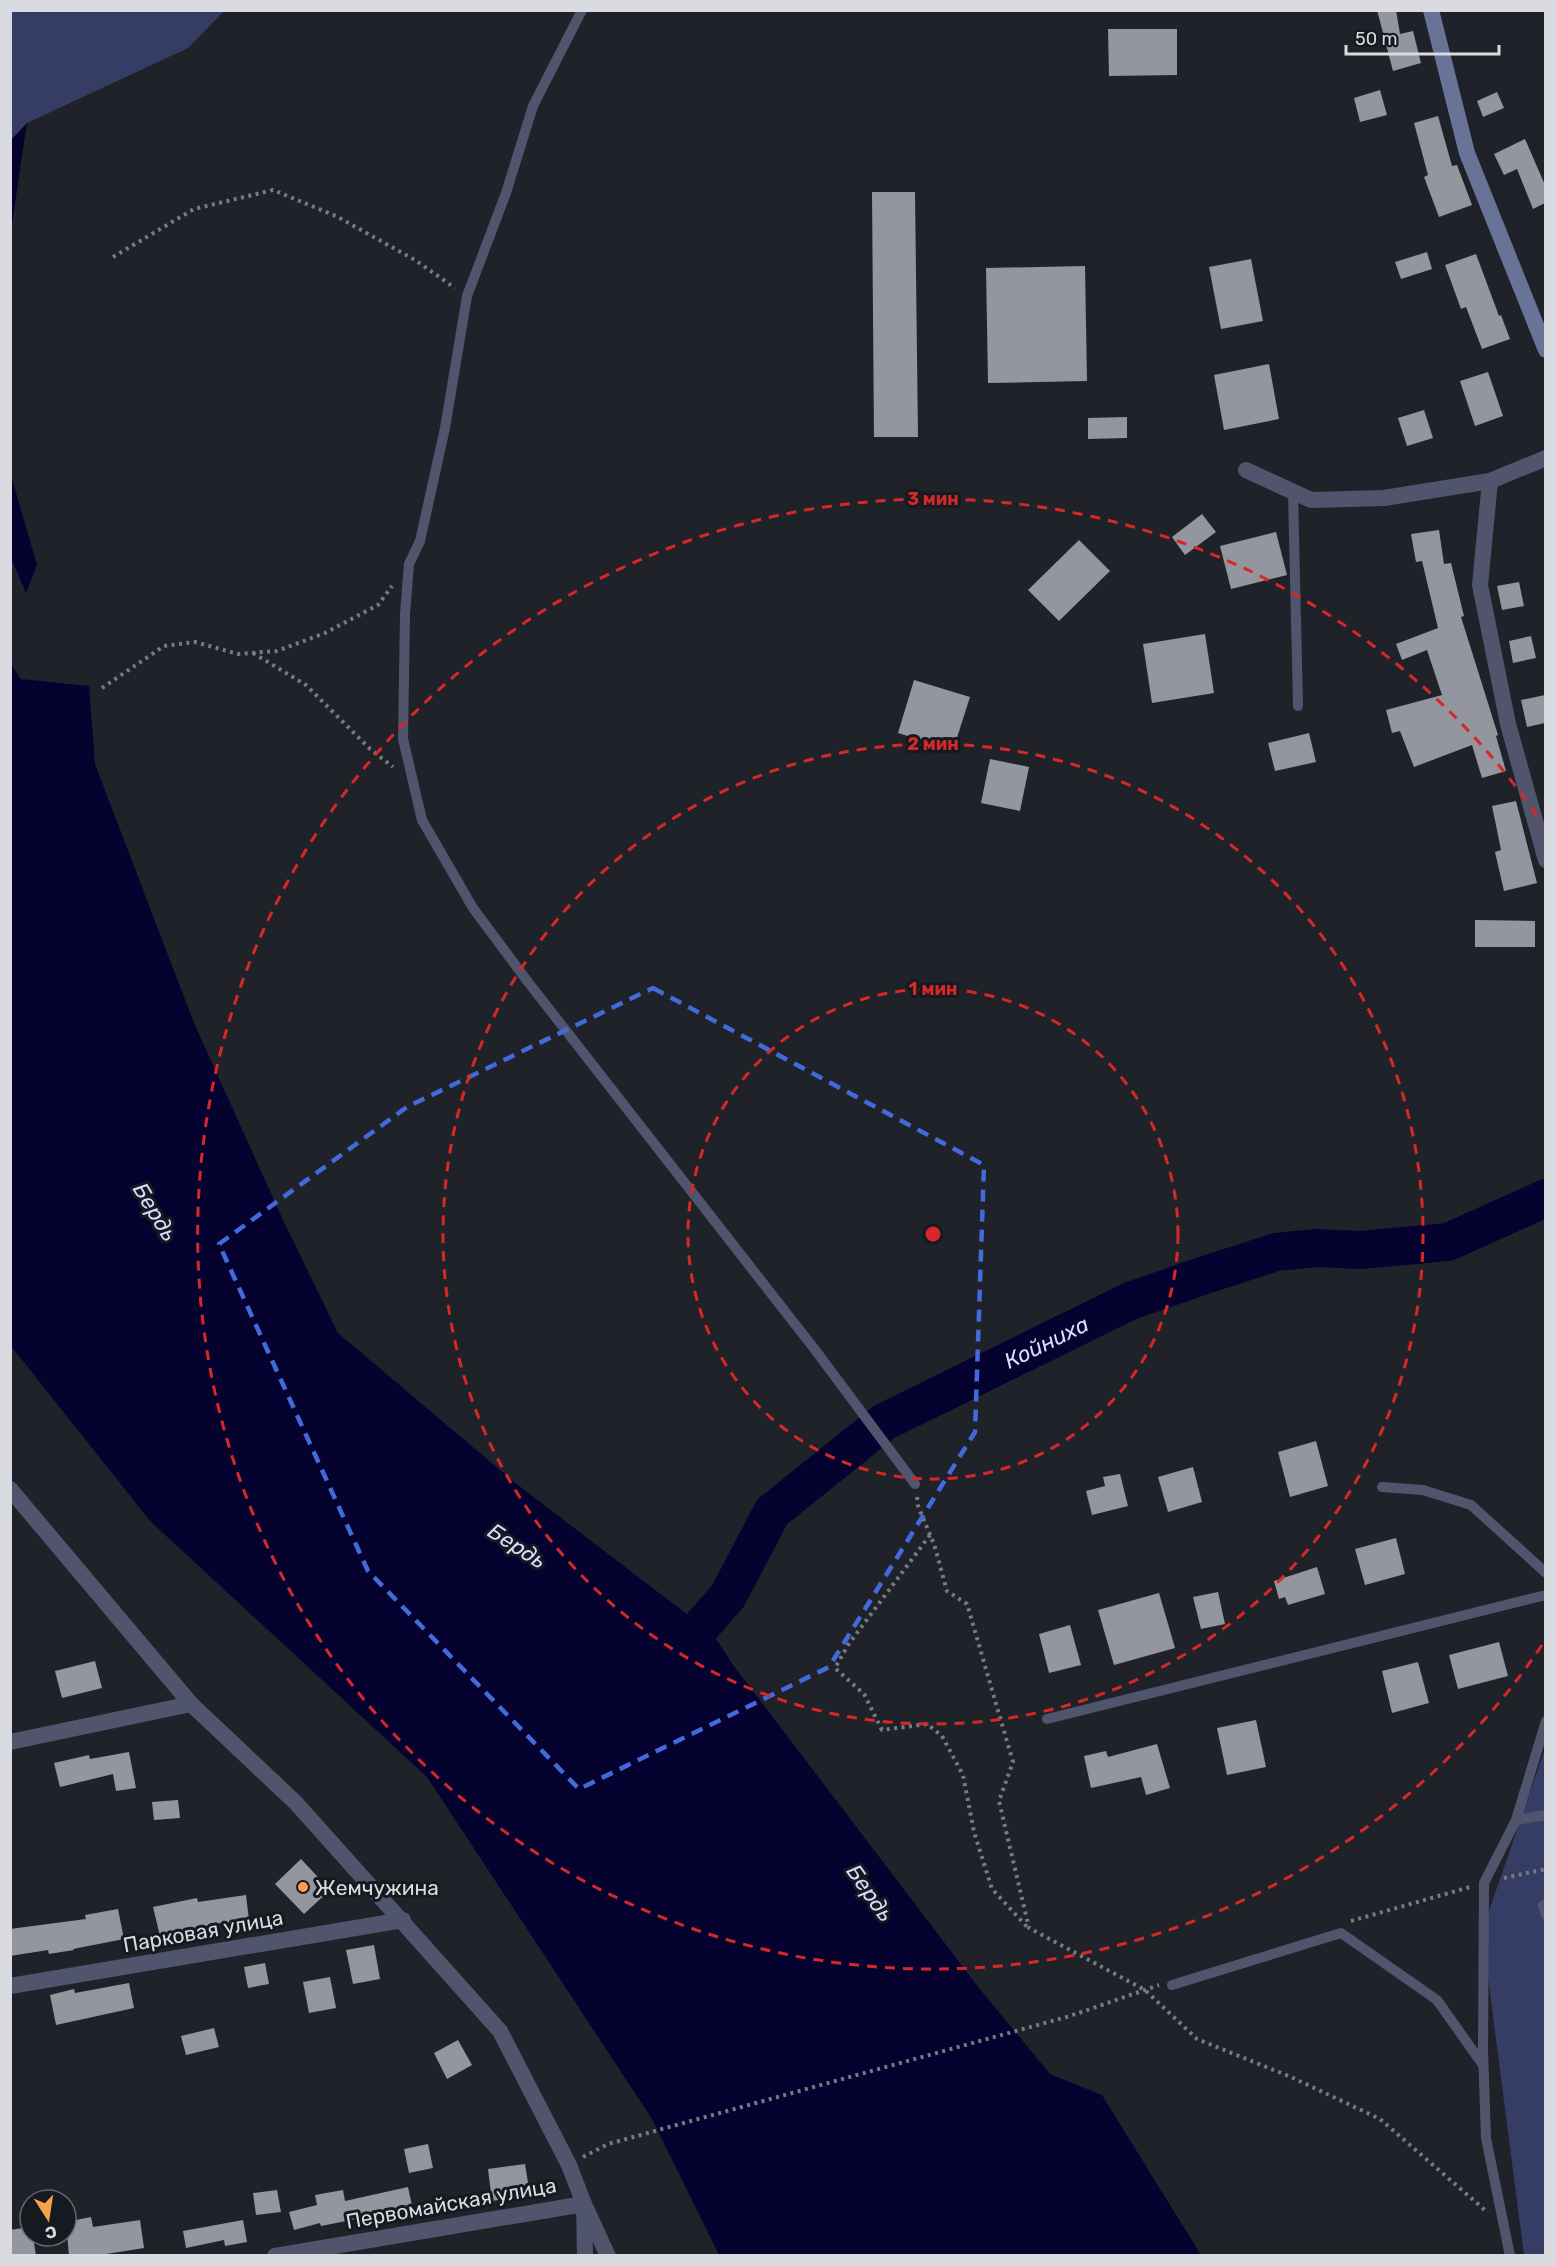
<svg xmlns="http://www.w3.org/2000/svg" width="1556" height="2266" viewBox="0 0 1556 2266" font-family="Rubik,sans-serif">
	<rect width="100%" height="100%" fill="#20222a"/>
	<g fill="#353d64">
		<path d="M11,11H224L188,48L27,123L11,140Z"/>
		<path d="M1545,1749V2255H1524L1482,1931Z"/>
	</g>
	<g fill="#060230">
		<path d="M27,123L12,224L11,253V140Z"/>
		<path d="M10,472L37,565L26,593L11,558Z"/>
		<path d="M10,663L21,679L89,686L95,764L194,1023L284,1222L338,1333L514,1482L705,1628L979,1988L1050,2074L1102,2095L1201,2255H719L652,2119L427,1777L150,1521L11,1346Z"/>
	</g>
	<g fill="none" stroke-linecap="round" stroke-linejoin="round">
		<path stroke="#060230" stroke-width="38" id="s1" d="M712,1667L692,1637L728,1596L772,1512L884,1422L1130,1301L1202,1276L1276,1252L1317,1248L1361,1250L1448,1242L1546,1198"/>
	</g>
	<g fill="#93959f">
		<path d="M1377,10H1396L1400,34L1413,31L1421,63L1393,71Z"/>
		<path d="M1108,29H1177V75L1109,76Z"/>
		<path d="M1380,90L1387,115L1360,122L1354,98Z"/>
		<path d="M1497,92L1504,108L1483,117L1477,101Z"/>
		<path d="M1438,116L1452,166L1457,165L1472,205L1439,217L1424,177L1428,175L1414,123Z"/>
		<path d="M1525,139L1545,185V203L1533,209L1517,169L1504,175L1494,154Z"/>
		<path d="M872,192H915L918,437H874Z"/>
		<path d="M1427,252L1432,269L1401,279L1395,262Z"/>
		<path d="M1476,254L1499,316L1501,315L1510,339L1482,349L1466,307L1461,309L1445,265Z"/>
		<path d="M1251,259L1263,321L1221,329L1209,267Z"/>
		<path d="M1085,266L1087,381L988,383L986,268Z"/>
		<path d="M1269,364L1279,419L1224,430L1214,375Z"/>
		<path d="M1488,372L1503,416L1475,426L1460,381Z"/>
		<path d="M1424,410L1433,438L1407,446L1398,418Z"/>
		<path d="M1127,417V438L1088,439V418Z"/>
		<path d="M1202,514L1216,532L1185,555L1172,537Z"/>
		<path d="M1439,530L1444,564L1451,563L1464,616L1461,617L1498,735L1496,736L1506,771L1482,778L1472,745L1414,767L1400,731L1392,733L1386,710L1442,695L1427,650L1402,660L1396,644L1438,628L1422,561L1416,562L1411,534Z"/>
		<path d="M1276,532L1287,575L1231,589L1220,546Z"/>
		<path d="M1079,540L1110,571L1059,621L1028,590Z"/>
		<path d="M1519,582L1524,606L1502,610L1497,586Z"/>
		<path d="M1205,634L1214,693L1152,703L1143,644Z"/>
		<path d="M1531,636L1536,658L1513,663L1509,641Z"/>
		<path d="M914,680L970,697L953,750L898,733Z"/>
		<path d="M1545,695V723L1527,727L1521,700Z"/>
		<path d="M1309,733L1316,762L1275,771L1268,743Z"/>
		<path d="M990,759L1029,767L1020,811L981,803Z"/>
		<path d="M1516,801L1537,883L1504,891L1495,852L1501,850L1492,806Z"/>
		<path d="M1475,920L1535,921V947H1475Z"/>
		<path d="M1316,1441L1328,1486L1290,1497L1278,1452Z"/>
		<path d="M1193,1467L1202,1502L1168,1512L1158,1477Z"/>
		<path d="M1120,1474L1128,1506L1092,1515L1086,1491L1105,1486L1103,1477Z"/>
		<path d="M1396,1538L1405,1574L1365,1585L1355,1549Z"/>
		<path d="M1317,1567L1325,1594L1288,1605L1285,1597L1279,1599L1274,1581Z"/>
		<path d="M1218,1592L1225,1624L1201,1629L1193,1597Z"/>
		<path d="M1159,1593L1175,1648L1114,1665L1098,1610Z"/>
		<path d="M1070,1625L1081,1665L1049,1673L1039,1634Z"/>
		<path d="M1499,1642L1508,1676L1458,1689L1449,1655Z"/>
		<path d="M95,1661L102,1688L62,1698L55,1671Z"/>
		<path d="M1418,1662L1429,1703L1392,1713L1382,1671Z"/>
		<path d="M1256,1720L1266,1767L1227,1775L1217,1728Z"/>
		<path d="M1157,1744L1170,1788L1146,1795L1141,1777L1091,1788L1084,1756L1106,1751L1108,1757Z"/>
		<path d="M129,1752L136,1788L116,1791L113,1774L60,1787L54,1763L89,1755L90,1759Z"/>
		<path d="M178,1800L180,1818L154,1820L152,1802Z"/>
		<path d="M301,1859L330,1890L304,1914L275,1884Z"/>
		<path d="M246,1895L249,1920L225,1924V1922L160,1936L153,1907L197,1898L198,1902Z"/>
		<path d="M118,1909L124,1939L73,1949L74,1950L49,1954L48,1950L10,1956V1929L86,1919L85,1915Z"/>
		<path d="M374,1945L380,1979L353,1984L346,1950Z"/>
		<path d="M265,1963L269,1984L248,1988L244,1967Z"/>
		<path d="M330,1977L336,2008L309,2013L303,1982Z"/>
		<path d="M129,1983L134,2008L56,2025L50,1995L74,1989L75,1993Z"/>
		<path d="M214,2028L219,2047L186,2055L181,2036Z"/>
		<path d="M458,2040L472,2065L447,2079L434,2053Z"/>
		<path d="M428,2144L433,2168L409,2173L404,2149Z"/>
		<path d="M525,2164L530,2195L492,2201L488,2169Z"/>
		<path d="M408,2187L414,2215L378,2222L377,2215L321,2226L320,2223L294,2230L289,2212L317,2205L315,2195L343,2190L345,2201Z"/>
		<path d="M277,2190L281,2212L256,2215L253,2193Z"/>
		<path d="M91,2217L93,2227L140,2220L144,2248L94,2256H69L66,2222Z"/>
		<path d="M243,2220L247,2242L225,2246L224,2240L186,2248L183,2231Z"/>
		<path d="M30,2227V2236H33L36,2256H10V2230Z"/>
	</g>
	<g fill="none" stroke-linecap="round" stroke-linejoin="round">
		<g stroke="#797b82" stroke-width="4" stroke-dasharray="3 4.5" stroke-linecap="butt">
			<path d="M113,257L194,209L273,190L336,216L415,260L455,288"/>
			<path d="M253,653L306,685L370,749L393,767"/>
			<path d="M102,688L164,646L195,642L238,654L277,651L325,633L378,605L392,586"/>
			<path d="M917,1497L918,1506L934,1544L947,1591L967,1604L1013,1762L999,1801L1029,1928L1145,1990L1197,2039L1291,2077L1380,2119L1486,2211"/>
			<path d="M930,1535L848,1645L835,1668L864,1694L882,1730L927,1724L942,1736L963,1775L974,1832L992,1889L1028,1928"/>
			<path d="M1504,1878L1546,1869"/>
			<path d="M1351,1921L1470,1887"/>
			<path d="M583,2157L608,2144L1070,2016L1159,1985"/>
		</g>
		<g stroke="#50556d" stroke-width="10">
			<path d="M582,10L533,106L506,193L467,296L445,428L420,541L409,564L405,614L403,739L422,820L473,908L528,982L816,1351L915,1484"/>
			<path d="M1293,491L1298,706"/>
			<path d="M1382,1487L1423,1490L1471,1505L1546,1573"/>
			<path d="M1047,1719L1546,1595"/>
			<path d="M1516,1820L1546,1815"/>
			<path d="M1546,1904L1543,1905L1546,1915"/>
			<path d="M1172,1985L1341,1933L1437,2000L1483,2065"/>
			<path d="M1510,2256L1486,2138L1483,2050L1484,1883L1516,1820L1546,1721"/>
		</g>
		<g stroke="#50556d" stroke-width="16">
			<path d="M1246,470L1311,500L1384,498L1490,481L1546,458"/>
			<path d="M1490,481L1480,585L1508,724L1546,860"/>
			<path d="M10,1742L191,1704"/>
			<path d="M10,1986L403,1920"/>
			<path d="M275,2256L584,2204L585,2256"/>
		</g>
		<path stroke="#50556d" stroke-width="16" d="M10,1489L191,1704L296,1803L500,2031L569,2165L584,2204L608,2256"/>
		<path stroke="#697297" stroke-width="16" d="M1431,10L1467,153L1546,350"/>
	</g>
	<path fill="none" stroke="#436ada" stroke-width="4.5" stroke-dasharray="12 8" stroke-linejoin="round" d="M653,988L984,1165L975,1432L829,1667L579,1789L368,1571L219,1244L407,1107Z"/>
	<g fill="none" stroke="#d62828" stroke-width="3" stroke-dasharray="10 8">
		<circle cx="933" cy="1234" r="245"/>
		<circle cx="933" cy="1234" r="490"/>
		<path d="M1542 1645A735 735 0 1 1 1542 823"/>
	</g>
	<circle fill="#f6a248" stroke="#171920" stroke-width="2" cx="303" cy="1887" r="6"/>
	<g text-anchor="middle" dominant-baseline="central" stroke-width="6" stroke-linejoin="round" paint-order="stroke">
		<g font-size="21" fill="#d9dbe0" stroke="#171920" text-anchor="start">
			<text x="315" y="1887">Жемчужина</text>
		</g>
		<g font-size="21" fill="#d9dbe0" stroke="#171920">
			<text transform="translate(203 1931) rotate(-10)">Парковая улица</text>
			<text transform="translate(451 2203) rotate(-10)">Первомайская улица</text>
		</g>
		<g font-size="22" font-style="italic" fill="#d4ddff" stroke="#171920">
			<text transform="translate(155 1212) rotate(59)">Бердь</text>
			<text stroke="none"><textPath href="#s1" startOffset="510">Койниха</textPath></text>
			<text transform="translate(517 1546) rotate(33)">Бердь</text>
			<text transform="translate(870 1893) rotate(55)">Бердь</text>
		</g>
	</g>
	<circle cx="933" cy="1234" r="9" fill="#d62828" stroke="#171920" stroke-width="3"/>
	<g font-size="18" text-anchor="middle" font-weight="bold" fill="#d62828" stroke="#171920" stroke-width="6" stroke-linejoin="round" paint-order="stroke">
		<text x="933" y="505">3 мин</text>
		<text x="933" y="750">2 мин</text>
		<text x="933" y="995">1 мин</text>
	</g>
	<rect width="1556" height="2266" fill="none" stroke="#d9dbe0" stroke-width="24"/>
	<g transform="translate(48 2218) rotate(168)"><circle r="28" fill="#171920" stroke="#65676d" stroke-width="1.5"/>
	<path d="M0-4.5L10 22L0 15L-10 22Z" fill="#f6a248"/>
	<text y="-9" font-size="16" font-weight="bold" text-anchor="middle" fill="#d9dbe0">С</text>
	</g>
	<path d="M1346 45v9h153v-9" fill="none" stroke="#d9dbe0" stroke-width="3"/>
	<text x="1355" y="45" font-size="18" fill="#d9dbe0" stroke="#171920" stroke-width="4.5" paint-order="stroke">50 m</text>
</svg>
